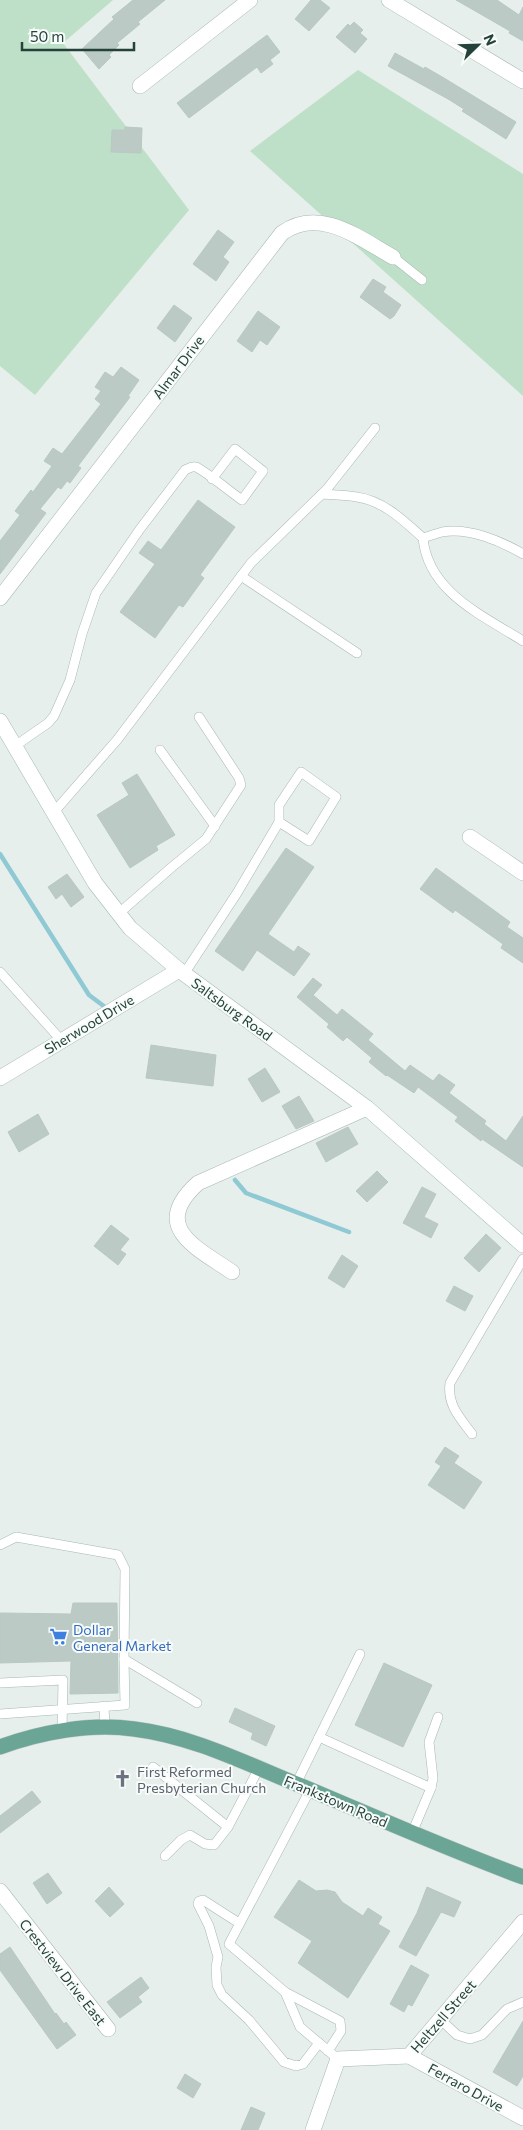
<svg xmlns="http://www.w3.org/2000/svg" width="523" height="2130" viewBox="0 0 523 2130" font-family="Commissioner,sans-serif">
	<rect width="100%" height="100%" fill="#e6efeb"/>
	<g fill="#bfe0c8">
		<path d="M0,0H113L63,43L189,210L35,395L0,366Z"/>
		<path d="M358,70L523,174V396L250,151Z"/>
	</g>
	<g fill="none" stroke-linecap="round" stroke-linejoin="round">
		<g stroke="#8ec9d4" stroke-width="4.5">
			<path d="M0,854L89,995L105,1007"/>
			<path d="M235,1180L246,1193L349,1232"/>
		</g>
	</g>
	<g fill="#bbcac4" stroke="#b8c9c2">
		<path d="M133,0H165L138,22L140,24L117,43L119,45L109,55L111,57L99,69L82,49L114,19L112,17Z"/>
		<path d="M311,0H320L330,8L309,31L295,19Z"/>
		<path d="M456,0H497L519,15L523,7V41L509,33L510,31Z"/>
		<path d="M354,22L363,30L360,33L367,39L355,53L336,37L348,24L350,26Z"/>
		<path d="M267,35L280,52L270,60L273,64L261,73L257,67L189,118L177,103Z"/>
		<path d="M395,53L424,69L425,67L444,78L516,122L506,139L462,111L464,109L448,99L388,66Z"/>
		<path d="M125,127L142,128L141,153L111,152L112,130H125Z"/>
		<path d="M218,230L234,242L223,257L229,262L216,281L193,264Z"/>
		<path d="M373,279L386,287L383,292L401,305L394,316L390,319L360,297Z"/>
		<path d="M174,305L192,318L175,342L157,328Z"/>
		<path d="M258,311L280,327L267,345L260,340L252,352L237,341Z"/>
		<path d="M121,367L139,380L128,396L130,397L78,466L81,468L70,483L67,481L61,489L58,487L40,509L46,513L0,574V541L20,515L15,511L31,490L33,492L52,466L44,461L53,448L62,454L101,404L95,399L101,391L95,387L105,372L113,377Z"/>
		<path d="M198,500L235,527L200,575L204,578L183,607L179,605L155,638L120,612L155,564L139,553L148,541L161,550Z"/>
		<path d="M137,774L175,835L156,846L158,850L130,868L97,815L129,795L122,783Z"/>
		<path d="M286,848L314,867L268,934L294,952L298,946L310,954L294,976L257,950L243,971L215,951Z"/>
		<path d="M436,868L510,922L507,927L523,938V963L501,948L503,944L455,910L453,913L420,889Z"/>
		<path d="M67,874L84,897L71,907L62,894L56,899L48,887Z"/>
		<path d="M313,978L322,985L313,995L337,1015L342,1009L373,1034L368,1040L405,1071L410,1065L433,1081L439,1074L455,1085L449,1093L486,1121L484,1124L506,1141L523,1116V1167L482,1139L481,1141L455,1121L458,1117L418,1087L414,1093L387,1075L386,1076L369,1062L372,1058L347,1037L343,1041L327,1027L329,1024L297,997Z"/>
		<path d="M151,1045L216,1055L213,1086L146,1078Z"/>
		<path d="M265,1068L280,1092L262,1102L248,1079Z"/>
		<path d="M299,1096L314,1121L296,1129L282,1106Z"/>
		<path d="M38,1114L49,1134L19,1152L8,1132Z"/>
		<path d="M348,1127L358,1144L326,1162L316,1143Z"/>
		<path d="M377,1171L388,1182L367,1202L356,1191Z"/>
		<path d="M422,1187L436,1194L424,1217L438,1224L431,1238L403,1223Z"/>
		<path d="M111,1225L129,1239L120,1250L126,1254L118,1265L94,1246Z"/>
		<path d="M486,1234L501,1248L479,1272L464,1258Z"/>
		<path d="M342,1255L358,1266L344,1288L328,1278Z"/>
		<path d="M454,1286L473,1296L465,1311L446,1301Z"/>
		<path d="M445,1447L459,1456L454,1463L482,1482L464,1509L428,1485L441,1466L435,1462Z"/>
		<path d="M73,1603H117L118,1693L70,1694L71,1661L0,1663V1613L71,1614Z"/>
		<path d="M384,1663L432,1685L403,1747L355,1725Z"/>
		<path d="M235,1708L275,1726L266,1746L251,1739L253,1733L229,1722Z"/>
		<path d="M32,1791L41,1802L0,1833V1816Z"/>
		<path d="M48,1873L62,1893L47,1904L33,1883Z"/>
		<path d="M299,1880L316,1891L327,1890L335,1892L342,1902L363,1916L368,1908L382,1917L378,1924L390,1931L348,1998L298,1963L312,1941L274,1917Z"/>
		<path d="M109,1887L124,1904L110,1917L95,1901Z"/>
		<path d="M427,1887L461,1902L454,1917L441,1912L416,1956L399,1947L417,1913Z"/>
		<path d="M10,1947L55,2014L56,2013L64,2024L66,2022L76,2035L57,2049L0,1970V1954Z"/>
		<path d="M411,1965L429,1975L412,2006L408,2004L404,2012L390,2004Z"/>
		<path d="M141,1977L149,1988L138,1997L142,2002L120,2018L107,2002Z"/>
		<path d="M523,2021V2076L517,2086L493,2072Z"/>
		<path d="M185,2074L201,2084L193,2098L177,2088Z"/>
		<path d="M251,2107L265,2113L258,2130H241Z"/>
	</g>
	<g fill="none" stroke-linecap="round" stroke-linejoin="round">
		<defs>
			<g id="service">
				<path d="M393,257L422,280"/>
				<path d="M322,494C334,495 346,495 357,497C384,501 404,521 423,538C428,592 482,615 523,641"/>
				<path d="M423,538C429,536 435,534 442,532C468,527 501,541 523,554"/>
				<path d="M241,576L357,653"/>
				<path d="M15,746L48,723L54,716L70,680L82,634L96,593L140,529L185,470C189,468 192,466 196,467C204,470 233,494 242,500L263,471L235,449L212,479"/>
				<path d="M160,750L215,826"/>
				<path d="M54,812L117,740L251,563L327,489L375,428"/>
				<path d="M118,914L172,867L206,839L241,785L239,778L199,717"/>
				<path d="M0,972L62,1041"/>
				<path d="M184,974L237,893L279,822V805L301,772L336,797L309,841L279,822"/>
				<path d="M472,1434C460,1418 447,1405 450,1383L523,1259"/>
				<path d="M0,1545L16,1537L118,1555L125,1569L124,1659"/>
				<path d="M0,1683L63,1680L62,1731"/>
				<path d="M104,1706L105,1728"/>
				<path d="M0,1714L125,1705L124,1659L197,1703"/>
				<path d="M319,1737L431,1788"/>
				<path d="M153,1767L228,1827L259,1768"/>
				<path d="M296,1784L360,1654"/>
				<path d="M310,1790L229,1944L285,1992L300,2027L338,2059"/>
				<path d="M412,1833L431,1788L433,1778L429,1742L438,1717"/>
				<path d="M165,1856L181,1840L190,1835L205,1844L214,1845L228,1827"/>
				<path d="M239,1923L203,1900L199,1901L198,1904L209,1926L218,1957L216,1967L217,1985L222,1995L249,2020L284,2062L296,2066L303,2064L319,2043"/>
				<path d="M285,1992L340,2021L341,2031L328,2051"/>
				<path d="M440,2019L457,2035L470,2039L482,2035L507,2009L523,2002"/>
			</g>
			<g id="minor">
				<path d="M389,0L523,81"/>
				<path d="M140,86L250,0"/>
				<path d="M0,598L282,233C319,206 359,238 393,257"/>
				<path d="M470,837L523,873"/>
				<path d="M0,1078L179,970"/>
				<path d="M232,1272C197,1248 149,1227 198,1183L367,1108"/>
				<path d="M0,1891L108,2029"/>
				<path d="M409,2056L523,2118"/>
				<path d="M313,2130L338,2059L409,2056L523,1922"/>
			</g>
			<path id="secondary" d="M0,721L95,883L130,928L179,970L367,1108L523,1245"/>
			<path id="primary" d="M0,1747C41,1732 90,1723 134,1729C192,1736 245,1763 299,1785C373,1816 447,1849 523,1877"/>
		</defs>
		<use href="#service" stroke="#a8b8b2" stroke-width="10"/>
		<use href="#minor" stroke="#a8b8b2" stroke-width="16"/>
		<use href="#secondary" stroke="#a4bbb3" stroke-width="16"/>
		<use href="#primary" stroke="#c2cac8" stroke-width="16"/>
		<use href="#service" stroke="#fff" stroke-width="9"/>
		<use href="#minor" stroke="#fff" stroke-width="15"/>
		<use href="#secondary" stroke="#fff" stroke-width="15"/>
		<use href="#primary" stroke="#6aa596" stroke-width="15"/>
	</g>
	<defs>
		<symbol id="supermarket-bare" viewBox="-9 -9 18 18"><path d="M-6-5.5h2.5l.6 2H6L4.5 2H-2.5L-4.4-4H-6ZM-1.5 3.2a1.3 1.3 0 1 0 .1 0ZM3 3.2a1.3 1.3 0 1 0 .1 0Z" fill="#3f7fe0" stroke="#f7fbf9" stroke-width="2.5" paint-order="stroke"/></symbol>
		<symbol id="church-bare" viewBox="-9 -9 18 18"><path d="M-1.2-6h2.4v3.5h3.3v2.4h-3.3V6h-2.4V-.1h-3.3v-2.4h3.3Z" fill="#6b7280" stroke="#f7fbf9" stroke-width="2.5" paint-order="stroke"/></symbol>
	</defs>
	<g fill-rule="evenodd">
		<use href="#supermarket-bare" x="46" y="1624" width="25" height="25"/>
		<use href="#church-bare" x="110" y="1766" width="25" height="25"/>
	</g>
	<g text-anchor="middle" dominant-baseline="central" stroke-width="4" stroke-linejoin="round" paint-order="stroke">
		<g font-size="14" fill="#24423a" stroke="#f7fbf9">
			<text transform="translate(178 367) rotate(-53)">Almar Drive</text>
			<text transform="translate(232 1009) rotate(36)">Saltsburg Road</text>
			<text transform="translate(89 1024) rotate(-31)">Sherwood Drive</text>
			<text transform="translate(336 1801) rotate(23)">Frankstown Road</text>
			<text transform="translate(63 1972) rotate(52)">Crestview Drive East</text>
			<text transform="translate(443 2016) rotate(-49)">Heltzell Street</text>
			<text transform="translate(466 2087) rotate(29)">Ferraro Drive</text>
		</g>
		<g font-size="14" fill="#366cbe" stroke="#f7fbf9" text-anchor="start">
			<text x="73" y="1629">Dollar<tspan x="73" dy="16">General Market</tspan></text>
		</g>
		<g font-size="14" fill="#5b616d" stroke="#f7fbf9" text-anchor="start">
			<text x="137" y="1771">First Reformed<tspan x="137" dy="16">Presbyterian Church</tspan></text>
		</g>
	</g>
	<g transform="translate(478 45) rotate(67)" stroke="#f7fbf9" stroke-width="4" paint-order="stroke">
	<path d="M0-4L9 19L0 12L-9 19Z" fill="#24423a"/>
	<text y="-8" font-size="14" font-weight="bold" text-anchor="middle" fill="#24423a">N</text>
	</g>
	<path d="M22 42v8h112v-8" fill="none" stroke="#24423a" stroke-width="2.5"/>
	<text x="30" y="42" font-size="15" fill="#24423a" stroke="#f7fbf9" stroke-width="4" paint-order="stroke">50 m</text>
</svg>
